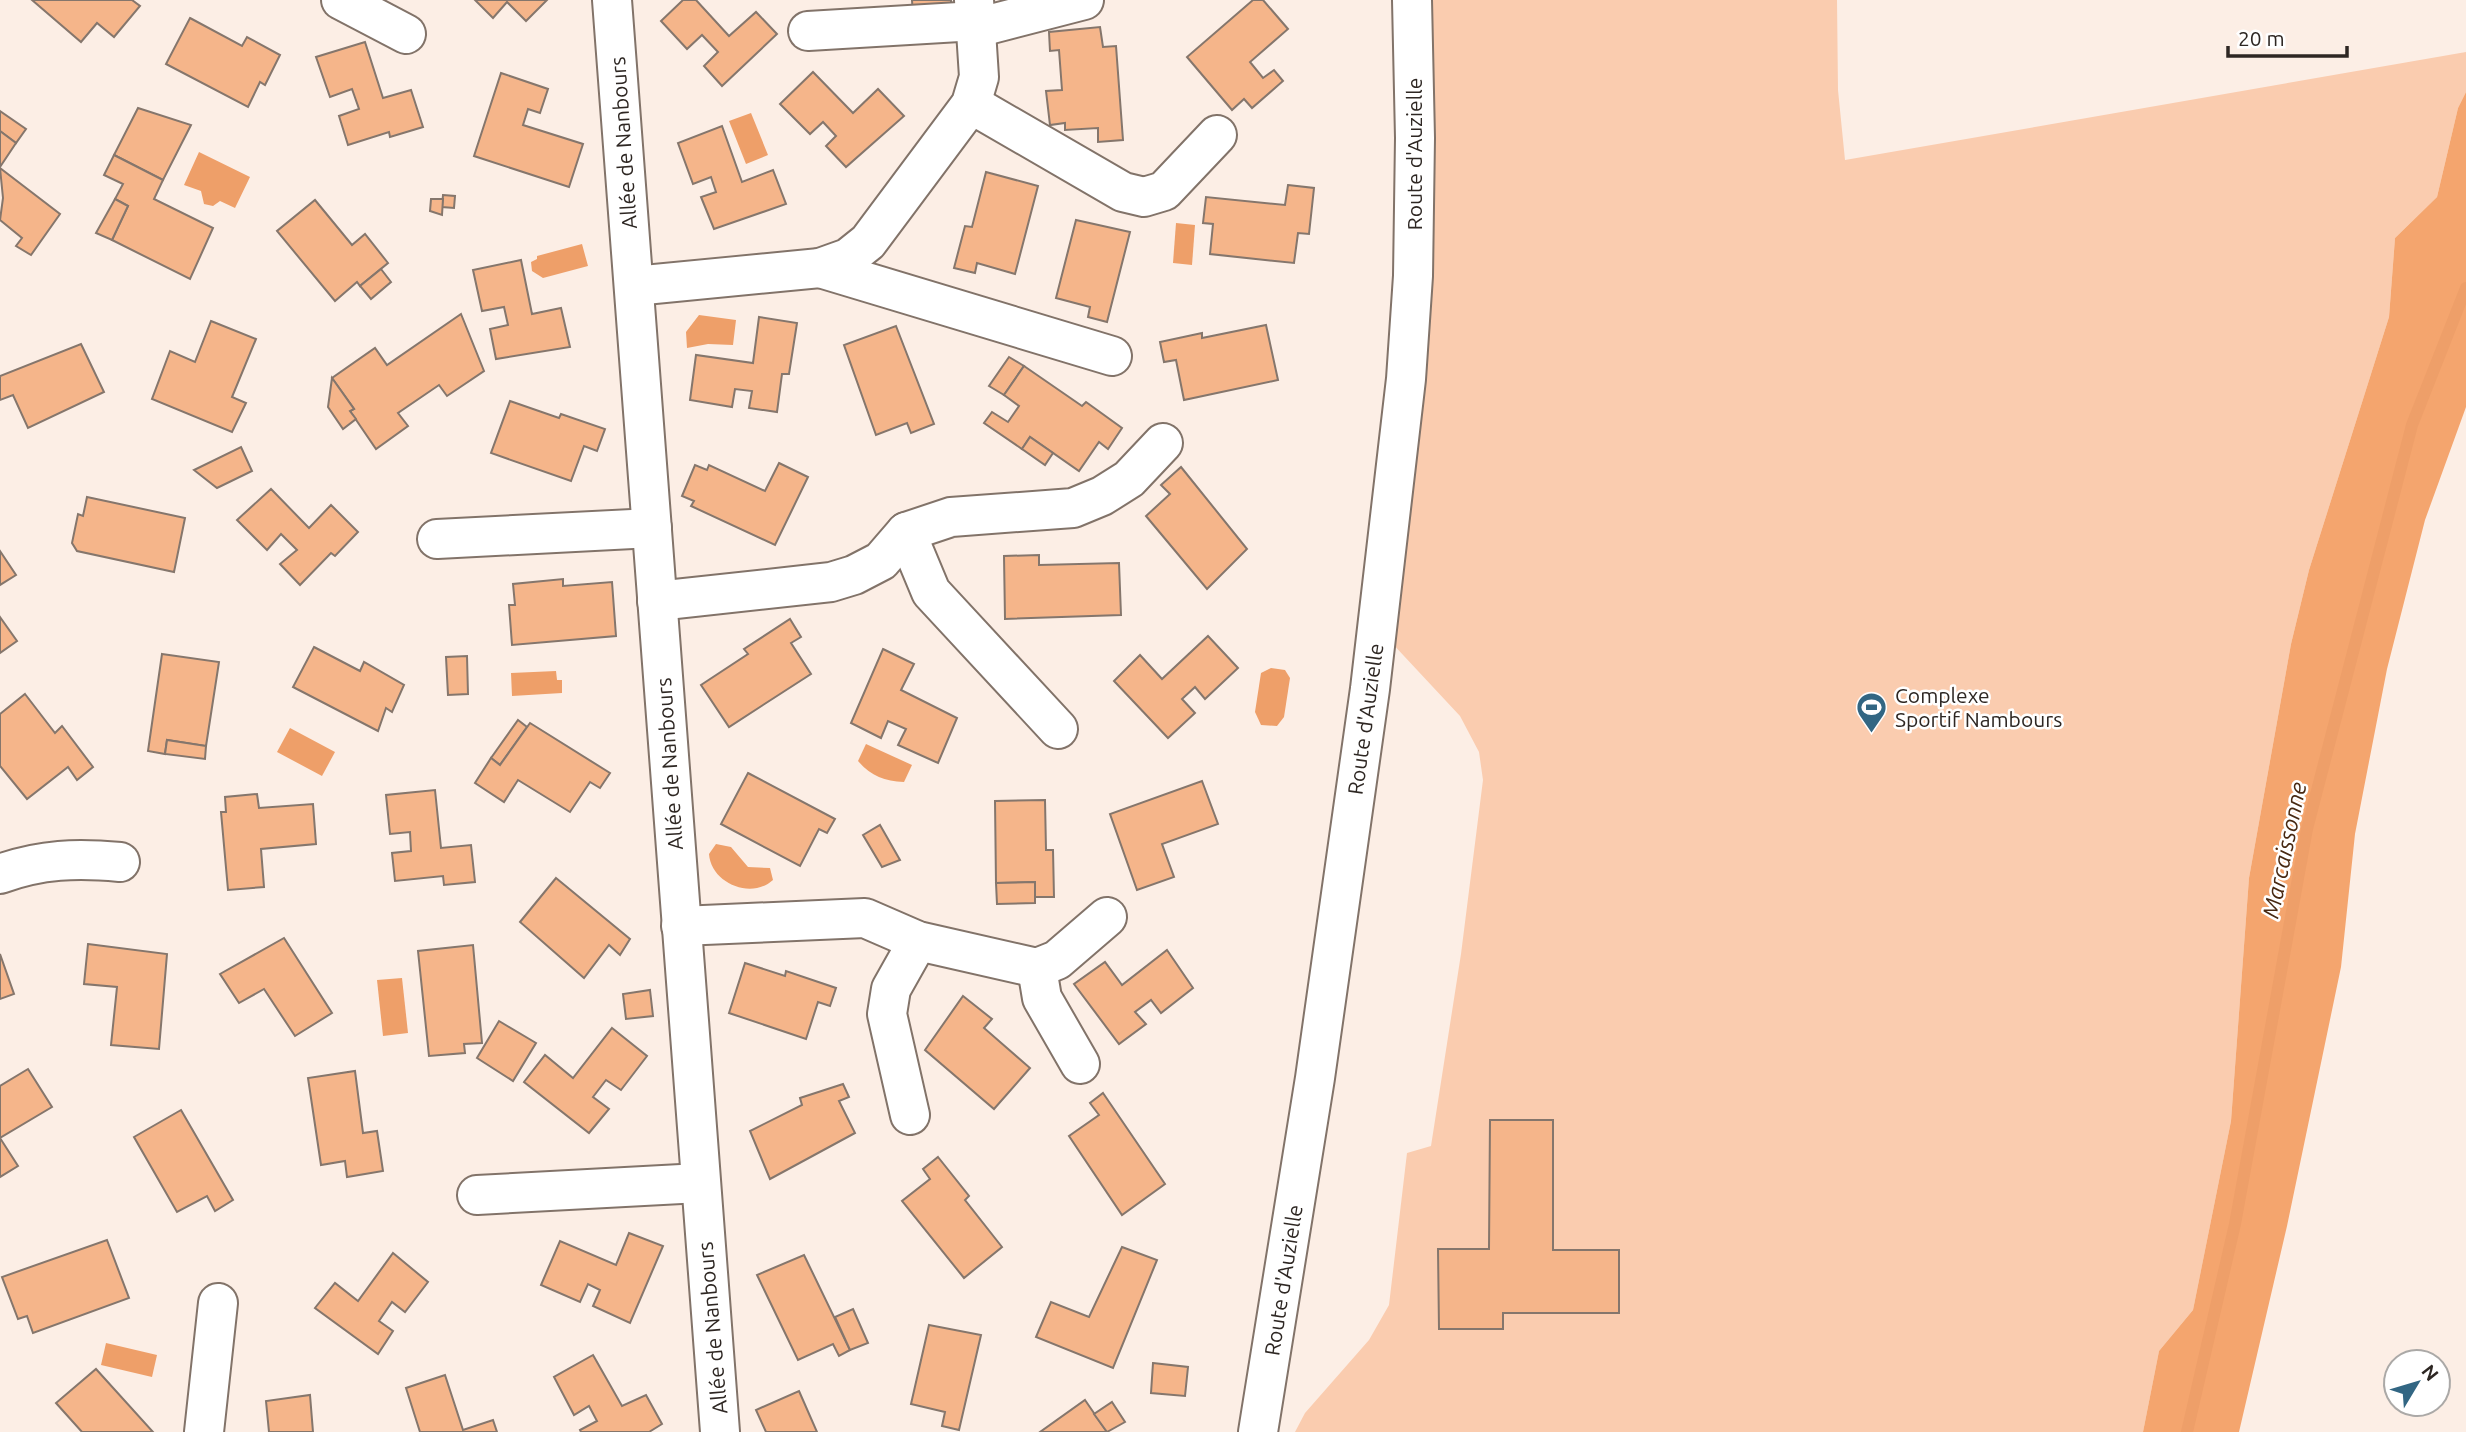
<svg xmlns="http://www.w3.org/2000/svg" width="2466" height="1432" viewBox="0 0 2466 1432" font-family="Ubuntu,sans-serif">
	<rect width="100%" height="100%" fill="#fceee5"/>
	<path fill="#faccaf" d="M1429,0H1837L1838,90L1845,160L2466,52V92L2458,108L2437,197L2395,238L2389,317L2309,570L2291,644L2249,878L2231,1121L2193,1310L2159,1351L2143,1432H1295L1305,1413L1369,1340L1389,1305L1407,1153L1431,1146L1461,954L1483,780L1479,752L1460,716L1390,641L1434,269Z"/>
	<path fill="#f4a56e" d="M2466,92V407L2425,520L2387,669L2355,834L2341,967L2287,1226L2239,1432H2143L2159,1351L2193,1310L2231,1121L2249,878L2291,644L2309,570L2389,317L2395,238L2437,197L2458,108Z"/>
	<g fill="#ee9f69">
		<path d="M751,113L768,155L746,164L729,121Z"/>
		<path d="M199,152L250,177L235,208L220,201L213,206L204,204L201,191L184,185Z"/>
		<path d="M1176,223L1195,225L1192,265L1173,263Z"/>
		<path d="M582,244L588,266L543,278L532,271L531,262L537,259V256Z"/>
		<path d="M699,315L736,320L733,345L708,344L687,348L686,332Z"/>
		<path d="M1271,668L1285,670L1290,678L1284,717L1277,726L1261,725L1255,712L1261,673Z"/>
		<path d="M556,671L557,680H562V693L512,696L511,673Z"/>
		<path d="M290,728L335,752L322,776L277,752Z"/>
		<path d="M866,744L912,765L904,782C884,781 871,776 858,761Z"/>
		<path d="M716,844L731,847L748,867L770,868L773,880C751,900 711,883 709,854Z"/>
		<path d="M402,978L408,1033L383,1036L377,980Z"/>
		<path d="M106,1343L157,1355L152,1377L101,1365Z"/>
	</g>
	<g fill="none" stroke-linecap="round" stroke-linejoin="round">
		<path stroke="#ee9f69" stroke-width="12" d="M2187,1432L2235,1224L2307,829L2412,425L2466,288"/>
	</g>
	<g fill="#f5b58a" stroke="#85766c" stroke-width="2">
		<path d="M32,0H132L140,6L114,37L97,23L81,42Z"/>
		<path d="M475,0H547L526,21L507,2L493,18Z"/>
		<path d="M683,0H696L729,36L756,12L777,34L722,86L704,66L718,52L702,35L687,49L661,21Z"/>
		<path d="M912,0H951V15L913,17Z"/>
		<path d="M1253,0H1263L1288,29L1250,62L1263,78L1274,70L1283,81L1252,108L1244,99L1232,110L1187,57Z"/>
		<path d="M190,18L242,46L247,37L280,55L265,85L260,82L248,107L166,64Z"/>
		<path d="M1100,27L1103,47L1116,46L1123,140L1098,142V128L1065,130V123L1050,125L1046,91L1062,90L1059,50L1050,51L1049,32Z"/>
		<path d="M365,42L383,98L411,90L423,127L390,137L389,132L348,145L339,116L359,109L352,89L330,97L316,57Z"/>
		<path d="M813,72L853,113L878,89L904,116L846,167L826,146L836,136L823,122L810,134L780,104Z"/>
		<path d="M501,73L548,89L540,113L528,109L523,125L583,144L569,187L474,156Z"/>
		<path d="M138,108L191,125L163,180L114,155Z"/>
		<path d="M0,111L26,129L16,143L0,131Z"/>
		<path d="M722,126L742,182L773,170L786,204L714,229L701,197L716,192L711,177L693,184L678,143Z"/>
		<path d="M0,131L16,143L0,167Z"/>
		<path d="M114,155L163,180L154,199L213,228L190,279L112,240L128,206L115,199L123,184L104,175Z"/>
		<path d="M0,168L60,214L31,255L16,246L22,238L0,220L3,198Z"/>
		<path d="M986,172L1038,186L1015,274L977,263L975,273L954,268L965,226L972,227Z"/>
		<path d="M1288,185L1314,188L1309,234L1298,233L1294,263L1210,254L1213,224L1203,223L1206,197L1285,205Z"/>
		<path d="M443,195L455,196L454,208L442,207Z"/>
		<path d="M115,199L128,206L112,240L96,233Z"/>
		<path d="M431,199H443L442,215L430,211Z"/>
		<path d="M315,200L352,245L365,234L388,263L360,286L357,282L335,301L277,231Z"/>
		<path d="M1076,220L1130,232L1107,322L1088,317L1090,307L1056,298Z"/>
		<path d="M521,260L532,314L561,308L570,347L496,359L490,329L508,325L504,307L482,311L473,270Z"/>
		<path d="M381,269L391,282L371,299L360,286Z"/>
		<path d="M461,314L484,371L447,396L439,385L398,413L408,426L376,449L350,411L354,409L332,378L375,348L387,365Z"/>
		<path d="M759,317L797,323L789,374H782L777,412L749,408L752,391L735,389L732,407L690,400L696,355L753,363Z"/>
		<path d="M211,321L256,339L232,397L246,403L232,432L152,399L170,351L195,362Z"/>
		<path d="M1266,325L1278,380L1184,400L1176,360L1164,362L1160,342L1202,333V338Z"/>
		<path d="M896,326L934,424L911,433L907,423L876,435L844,345Z"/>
		<path d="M81,344L104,392L28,428L13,395L0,400V376Z"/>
		<path d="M1009,357L1024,366L1004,395L989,386Z"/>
		<path d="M1024,366L1082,406L1086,402L1122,428L1108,449L1099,442L1079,471L1030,437L1022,449L984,423L992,412L1008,422L1019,406L1004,395Z"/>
		<path d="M332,378L354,409L350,411L356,419L343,429L328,407Z"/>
		<path d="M510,401L559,418L561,414L605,429L597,451L584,446L571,481L491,453Z"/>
		<path d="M1030,437L1053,453L1045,465L1022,449Z"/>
		<path d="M241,447L252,471L217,488L194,470Z"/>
		<path d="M779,463L808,477L775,545L691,506L694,501L682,496L695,465L707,470L709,465L765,491Z"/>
		<path d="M1181,467L1247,549L1207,589L1146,516L1170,494L1161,485Z"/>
		<path d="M271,489L309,528L331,505L358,532L335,556L331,553L300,585L280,564L297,550L281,534L267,550L237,520Z"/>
		<path d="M87,497L185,518L174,572L77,551L72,543L78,514L83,516Z"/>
		<path d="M0,551L16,575L0,585Z"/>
		<path d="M1039,555V565L1119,563L1121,615L1005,619L1004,556Z"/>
		<path d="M563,579V586L612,582L616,636L512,645L509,605H515L513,584Z"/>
		<path d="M0,617L17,641L0,653Z"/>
		<path d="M790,619L801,637L791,643L811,674L729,727L701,685L748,654L744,649Z"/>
		<path d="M1208,636L1238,668L1205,699L1195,687L1182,699L1195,713L1168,738L1114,681L1140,655L1162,679Z"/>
		<path d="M314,647L360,671L364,662L404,685L392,712L386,708L378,731L293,687Z"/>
		<path d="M883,649L914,664L901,690L957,718L938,763L898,745L906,729L888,721L881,738L851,723Z"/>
		<path d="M162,654L219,662L206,746L167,740L165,754L148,751Z"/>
		<path d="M467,656L468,694L448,695L446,657Z"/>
		<path d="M25,694L55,733L62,726L93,767L77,780L68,767L27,799L0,766V714Z"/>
		<path d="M518,720L527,727L500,765L491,758Z"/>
		<path d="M530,723L610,773L600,788L590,782L570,812L518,780L504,802L475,783L491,758L500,765Z"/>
		<path d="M167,740L206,746L205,759L165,754Z"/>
		<path d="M748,773L835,819L827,833L819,829L800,866L721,824Z"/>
		<path d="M1202,781L1218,824L1162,844L1174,877L1137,890L1110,814Z"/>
		<path d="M435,790L441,848L471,845L475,882L444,885L443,876L395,881L392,853L411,851L410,832L390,834L386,795Z"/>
		<path d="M257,794L259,808L313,804L316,844L261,849L264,887L228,890L221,812H226L225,797Z"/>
		<path d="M1045,800L1046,850H1053L1054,897H1035V882L996,883L995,801Z"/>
		<path d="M880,825L900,860L882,867L863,835Z"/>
		<path d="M556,878L630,939L620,955L609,945L584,978L520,922Z"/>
		<path d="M1035,882V903L997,904L996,883Z"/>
		<path d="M284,938L332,1013L295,1036L264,989L239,1003L220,974Z"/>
		<path d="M88,944L167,954L159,1049L111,1045L117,987L84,984Z"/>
		<path d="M473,945L482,1043L464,1044L465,1053L429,1056L418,951Z"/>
		<path d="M1167,950L1193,988L1161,1013L1151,1000L1135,1012L1146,1024L1119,1044L1074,984L1105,962L1122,985Z"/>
		<path d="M0,954L14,994L0,999Z"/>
		<path d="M745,963L785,976L786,971L836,988L830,1006L818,1002L806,1039L729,1013Z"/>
		<path d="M650,990L653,1016L626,1019L623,994Z"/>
		<path d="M963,996L992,1019L984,1028L1030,1068L994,1109L925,1050Z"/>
		<path d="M499,1021L536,1043L513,1081L477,1058Z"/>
		<path d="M612,1028L647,1056L621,1090L606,1080L593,1097L609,1109L589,1133L524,1082L545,1055L573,1078Z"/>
		<path d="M28,1069L52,1107L0,1138L18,1166L0,1177V1086Z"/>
		<path d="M355,1071L363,1133L377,1131L383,1171L347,1177L345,1161L321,1165L308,1078Z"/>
		<path d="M843,1084L849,1097L839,1101L855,1133L770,1179L750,1131L802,1105L800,1098Z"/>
		<path d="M1103,1093L1165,1184L1122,1215L1069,1136L1099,1115L1090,1103Z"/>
		<path d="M181,1110L233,1200L215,1211L207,1196L177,1212L134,1137Z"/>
		<path d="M1490,1120H1553V1250H1619V1313H1503V1329H1439L1438,1249H1489Z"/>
		<path d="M938,1157L969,1196L965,1200L1002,1247L964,1278L902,1201L930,1179L923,1169Z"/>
		<path d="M629,1233L663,1246L630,1323L593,1306L600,1290L588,1284L580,1302L541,1285L560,1241L616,1265Z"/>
		<path d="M107,1240L129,1298L33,1333L27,1316L18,1319L2,1277Z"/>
		<path d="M1122,1247L1157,1260L1113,1368L1036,1337L1051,1302L1089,1317Z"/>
		<path d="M393,1253L428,1282L405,1312L392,1302L379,1321L393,1331L378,1354L315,1308L335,1283L358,1301Z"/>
		<path d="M804,1255L850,1350L839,1356L833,1344L798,1360L757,1275Z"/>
		<path d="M853,1309L868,1343L850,1350L835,1317Z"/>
		<path d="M929,1325L981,1335L959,1430L942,1426L945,1412L911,1404Z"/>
		<path d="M593,1355L622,1406L646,1395L662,1424L649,1432H581L580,1430L597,1421L589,1406L574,1415L554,1377Z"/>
		<path d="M1153,1363L1188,1367L1185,1396L1151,1393Z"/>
		<path d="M96,1369L153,1432H82L56,1403Z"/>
		<path d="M445,1375L463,1430L493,1420L497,1432H420L406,1388Z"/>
		<path d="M799,1391L817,1432H766L756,1410Z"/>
		<path d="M310,1395L313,1432H269L266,1401Z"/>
		<path d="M1085,1400L1107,1432H1040Z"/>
		<path d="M1112,1402L1125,1422L1107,1432L1094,1414Z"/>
	</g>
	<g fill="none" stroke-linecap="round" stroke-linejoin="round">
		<defs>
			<g id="minor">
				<path d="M341,0L406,34"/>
				<path d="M612,0L720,1432"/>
				<path d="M976,28L1084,0"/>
				<path d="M808,31L976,21"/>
				<path d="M971,104L1123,192L1144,197L1164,191L1217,135"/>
				<path d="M820,268L1112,356"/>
				<path d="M634,286L820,268L848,258L868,242L971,104L979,77L974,0"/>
				<path d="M906,532L931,592L1058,729"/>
				<path d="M437,539L652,528"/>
				<path d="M657,601L831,582L854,575L881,561L906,532L951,517L1073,508L1102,496L1129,479L1163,443"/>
				<path d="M0,874C41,859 77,858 120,862"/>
				<path d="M681,926L865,918L918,941L1037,968L1057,960L1107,917"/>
				<path d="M1037,968L1042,998L1080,1064"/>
				<path d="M910,1115L887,1014L891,989L918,941"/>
				<path d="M477,1195L700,1183"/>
				<path d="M204,1432L218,1303"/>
				<path d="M1258,1432L1315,1078L1370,689L1406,379L1413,276L1415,138L1412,0"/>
			</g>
		</defs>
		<use href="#minor" stroke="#827369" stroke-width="42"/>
		<use href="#minor" stroke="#fff" stroke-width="38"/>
	</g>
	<defs>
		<symbol id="stadium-pin" viewBox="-11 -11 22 30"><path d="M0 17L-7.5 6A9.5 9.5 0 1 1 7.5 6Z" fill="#326683" stroke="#fff"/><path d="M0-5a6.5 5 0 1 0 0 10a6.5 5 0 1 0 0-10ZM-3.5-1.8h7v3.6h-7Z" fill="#fff"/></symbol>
	</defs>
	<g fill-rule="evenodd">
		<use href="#stadium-pin" x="1854" y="690" width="35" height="47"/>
	</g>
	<g text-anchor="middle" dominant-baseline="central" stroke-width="5" stroke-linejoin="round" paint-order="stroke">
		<g font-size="21" fill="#2e2723" stroke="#fff">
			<text transform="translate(623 143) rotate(-94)">Allée de Nanbours</text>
			<text transform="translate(1414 154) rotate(-90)">Route d'Auzielle</text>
			<text transform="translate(1365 719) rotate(-82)">Route d'Auzielle</text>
			<text transform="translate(669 764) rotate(-94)">Allée de Nanbours</text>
			<text transform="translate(1283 1280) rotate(-81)">Route d'Auzielle</text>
			<text transform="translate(712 1328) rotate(-95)">Allée de Nanbours</text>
		</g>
		<g font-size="21" fill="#2e2723" stroke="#fff" text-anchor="start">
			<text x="1895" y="695">Complexe<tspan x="1895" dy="24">Sportif Nambours</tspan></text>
		</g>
		<g font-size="23" font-style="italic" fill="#482912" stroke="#fff">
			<text transform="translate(2284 850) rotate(-78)">Marcaissonne</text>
		</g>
	</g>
	<g transform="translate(2417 1383) rotate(52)"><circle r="33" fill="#ffffff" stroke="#aba9a7" stroke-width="2"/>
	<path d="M0-5L12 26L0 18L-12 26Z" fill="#326683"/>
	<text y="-10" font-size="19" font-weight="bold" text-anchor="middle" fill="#2e2723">N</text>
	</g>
	<path d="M2228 46v10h119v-10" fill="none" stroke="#2e2723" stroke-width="3.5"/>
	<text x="2238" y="46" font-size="21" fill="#2e2723" stroke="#ffffff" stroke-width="5" paint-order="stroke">20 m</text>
</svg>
